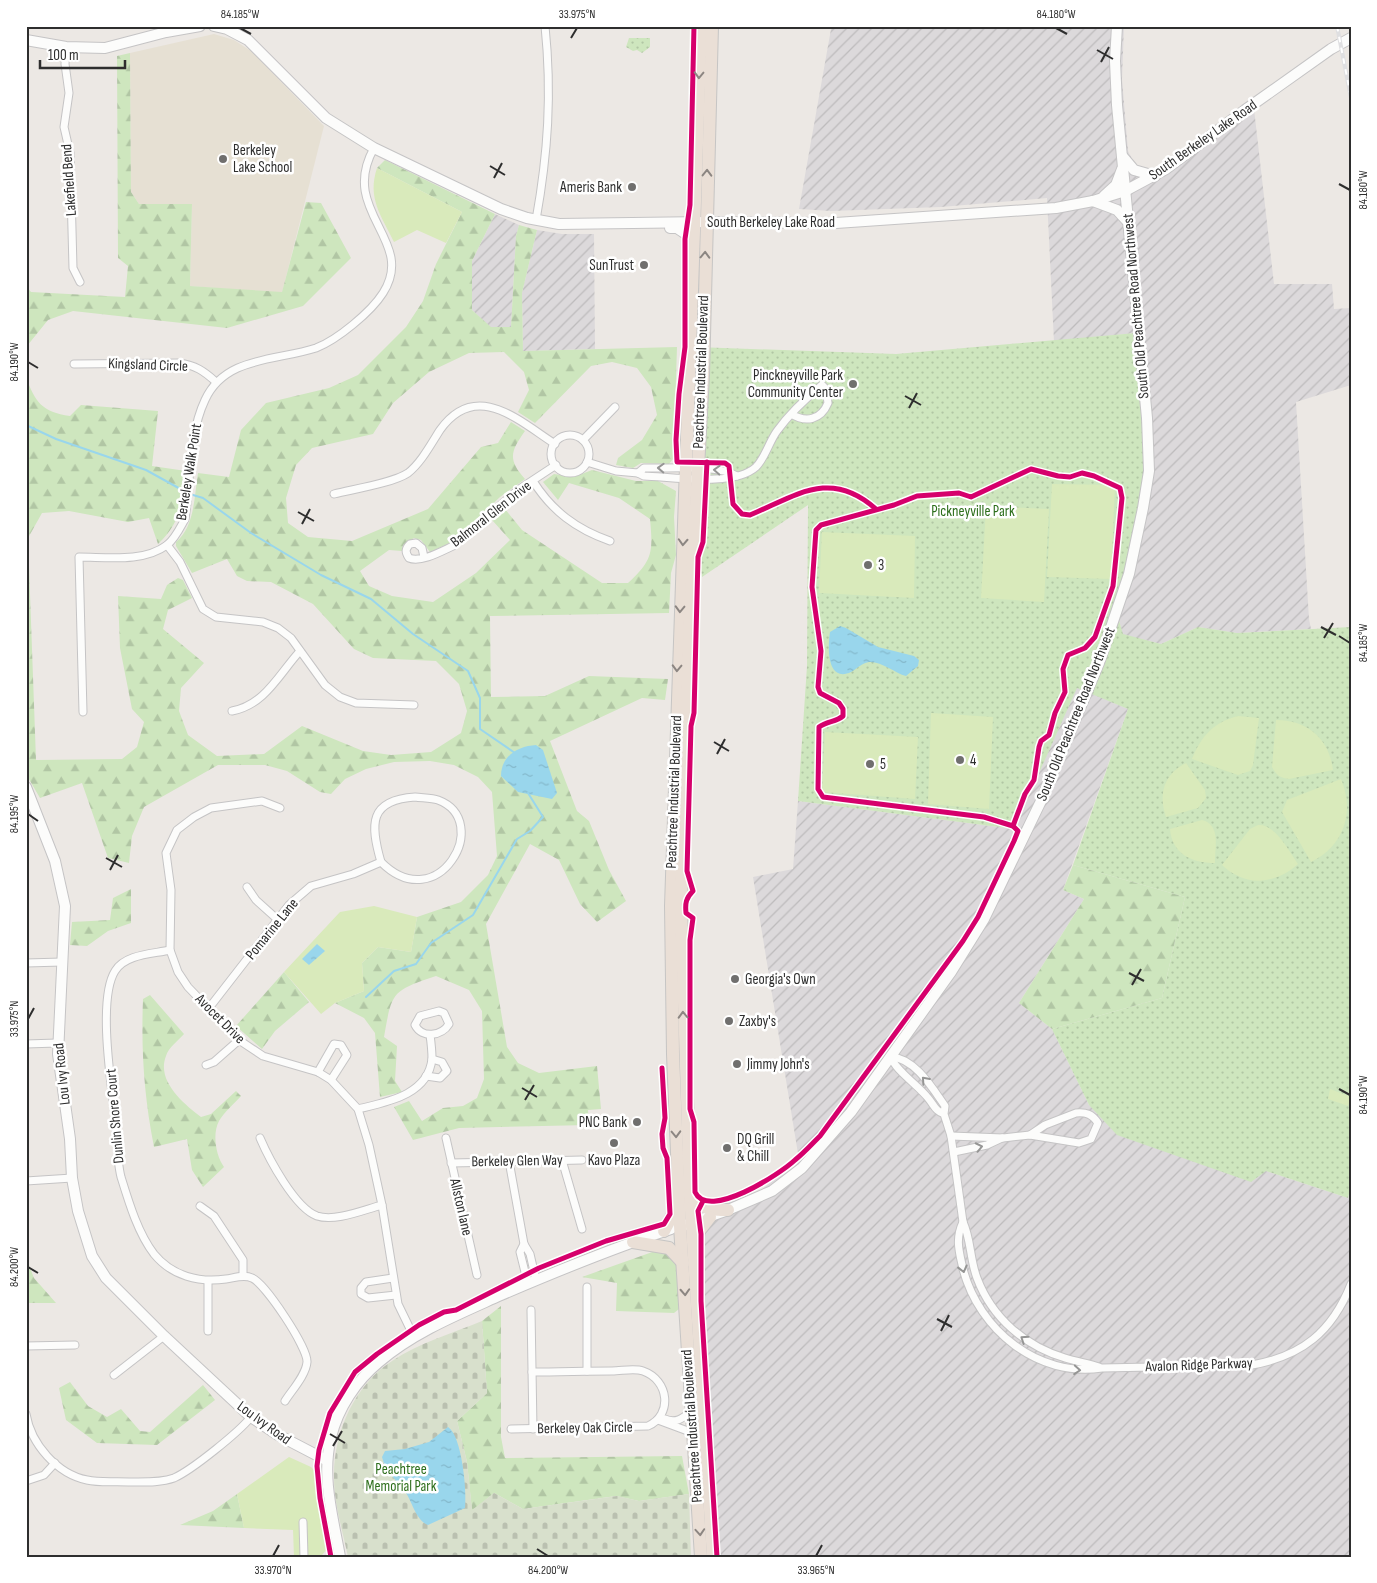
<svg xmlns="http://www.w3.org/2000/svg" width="1377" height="1583" viewBox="0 0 1377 1583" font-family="'Sofia Sans Condensed',sans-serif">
	<defs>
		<pattern id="industrial-furrows" width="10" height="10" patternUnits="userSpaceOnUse" patternTransform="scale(1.25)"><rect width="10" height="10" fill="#dcd9db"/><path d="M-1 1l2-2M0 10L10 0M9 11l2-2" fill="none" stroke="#bdbbbc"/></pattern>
		<pattern id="grass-dots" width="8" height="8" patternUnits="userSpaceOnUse" patternTransform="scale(1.25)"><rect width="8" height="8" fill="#cee6be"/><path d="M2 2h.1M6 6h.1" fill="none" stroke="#b1c6a4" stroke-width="1.8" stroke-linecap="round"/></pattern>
		<pattern id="forest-firs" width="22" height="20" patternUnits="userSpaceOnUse" patternTransform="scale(1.25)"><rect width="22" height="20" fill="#cee6be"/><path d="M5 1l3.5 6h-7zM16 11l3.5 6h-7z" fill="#b1c6a4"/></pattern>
		<pattern id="cemetery-stones" width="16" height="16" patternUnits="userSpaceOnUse" patternTransform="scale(1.25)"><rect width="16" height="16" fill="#d8e0cc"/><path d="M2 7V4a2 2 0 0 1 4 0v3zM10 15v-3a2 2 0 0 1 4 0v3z" fill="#bac0b0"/></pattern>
		<pattern id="water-ripples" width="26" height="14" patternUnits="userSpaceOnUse" patternTransform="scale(1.25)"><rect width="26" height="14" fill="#99d6ec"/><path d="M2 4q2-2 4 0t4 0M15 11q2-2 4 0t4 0" fill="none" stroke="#84b8cb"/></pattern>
	</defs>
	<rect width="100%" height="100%" fill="#ece8e4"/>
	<g fill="url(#industrial-furrows)">
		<path d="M852,26H1124L1122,79L1128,151L1135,165L1145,171L1159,167L1253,100L1274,284H1332L1334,309L1351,308V385L1296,402L1309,619L1311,629L1237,633L1198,627L1161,644L1123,635L1114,604L1127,564L1135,333L1054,342L1047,198L941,207L831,211L799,209L831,29Z"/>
		<path d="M495,214L519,225L516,236L511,327L491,328L472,310V261Z"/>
		<path d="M537,230L562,234H594L595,349L523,351L522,293Z"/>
		<path d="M1077,687L1128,709L1063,890L1084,899L1019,1003L1052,1029L1089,1105L1266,1171L1348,1198L1351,1187V1557H709L684,1220L761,1190L799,1160L753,877L793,869L798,801L1014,829Z"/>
	</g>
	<path fill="#e6e0d3" d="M214,34L234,40L251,51L324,126L282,293L190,286L192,204H139L131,192L130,53Z"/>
	<g fill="url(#grass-dots)">
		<path d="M629,38H650V47L642,53L637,50L633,51L626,47Z"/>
		<path d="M1136,333L1144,413V483L1127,564L1114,604L1123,634L1161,644L1198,627L1237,633L1351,627V1187L1348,1198L1266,1171L1251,1182L1117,1135L1089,1105L1052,1029L1162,998L1185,897L1073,865L1128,709L1077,688L1014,829L798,801L807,666L808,505L702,577L687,511L696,347L896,354Z"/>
	</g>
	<g fill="url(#forest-firs)">
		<path d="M130,53L131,192L139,204H192L190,286L282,292L306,202L321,203L351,258L303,306L227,328L73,311L48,320L27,346L26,352V286L31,292L125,297L128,266L118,258L117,56Z"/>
		<path d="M385,160L495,214L472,261V310L491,327H511L516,236L519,225L537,230L522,293L523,351L677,347L674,440L676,455L669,464L641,463L633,468L616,465L618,458L642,440L657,415L651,387L637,368L612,362L591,366L535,423L518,412L529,390L524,372L504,352L469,353L429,372L393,403L373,434L312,448L296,465L286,498L288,523L308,537L352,541L428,509L481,447L498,443L511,422L525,431C511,451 507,459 525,479L500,497L454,541L430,552L421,540L414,538L403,545L402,551L389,550L360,571L369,586L392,596L433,602L476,573L510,540L492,520L505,509L522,530L602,583H628C653,560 653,552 650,519L619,498L569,483L558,500L543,482L554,474L574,477L592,470L636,481H658L676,491L674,517L676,555L671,573L669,613L490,616L491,697L545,696L589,676L668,679L665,700L642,698L550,741L577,811L589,821L609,870L626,901L597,922L580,904L559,860L530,844L486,924L507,1047L518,1063L539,1073L597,1066L601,1109L588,1110L589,1125L459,1128L413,1140L394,1107L409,1101L422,1121L443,1108L463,1106L477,1098L484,1079L482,1011L469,990L436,976C391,991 392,992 384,1037L397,1046L395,1081L402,1092L380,1097L375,1033L364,1018L335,1003L364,991L362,963L378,947L411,952L417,917L461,902L488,875L497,856L492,792L478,777L454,765L430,761L394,762L366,769L345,779L331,794L320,792L287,771L265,765H218L144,807L132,836L129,863L108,858L82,783L40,798L26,774V377C35,402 42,412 70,416L81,405L158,411L152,466L186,471C182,503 182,521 158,544L149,518L128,522L69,511L42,513L28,538L36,760L122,759L137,747L144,722L132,709L120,648L118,596L161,599L167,585L178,578L183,580L192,598L168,610L163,629L204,663L181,688L179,711L188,735L217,756L264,754L302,726L363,751L391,755L431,752L461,733L467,711L459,684L436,661L373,658L354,649L313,604L271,582L247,581L237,576L227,559L192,573L176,546V542C195,526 194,497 198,473L229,477L241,430L266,403L329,388L358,375L406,327L423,301L436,264L462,212L377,168Z"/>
		<path d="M1073,865L1185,897L1162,998L1052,1029L1019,1003L1084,899L1063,890Z"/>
		<path d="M131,889V923L108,931L87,946L70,945L72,922L110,920L113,898Z"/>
		<path d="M284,972L309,1002L275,1031L262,1049L236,1026Z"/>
		<path d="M150,995L184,1034C179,1040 168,1048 166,1056C156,1081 184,1104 201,1117L211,1114L236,1091L241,1096C234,1104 224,1112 219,1121C212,1134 216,1156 224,1167L203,1187L192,1170L187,1139L154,1147C144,1096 141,1051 143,999Z"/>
		<path d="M658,1250L664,1252L677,1261L679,1309L674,1313L616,1311L617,1283L582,1277Z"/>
		<path d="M26,1258L34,1278L56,1303H26Z"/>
		<path d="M501,1306V1437L505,1458L682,1456L689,1494L639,1501L616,1496L523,1509L494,1493L472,1511L467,1462L457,1421L487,1393L482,1321Z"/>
		<path d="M70,1382L88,1406L107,1417L121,1409L140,1431L150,1432L203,1385L215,1400L157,1445L97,1443L66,1420L59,1388Z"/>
		<path d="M237,1494L244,1528L180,1525L213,1511Z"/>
	</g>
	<path fill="url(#cemetery-stones)" d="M482,1321L487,1393L457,1421L467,1462L472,1510L494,1493L523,1509L617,1496L639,1501L689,1494L691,1557H348C343,1532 334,1504 334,1478C333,1434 354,1385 392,1361C419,1343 453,1333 482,1321Z"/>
	<g fill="#d9eabb">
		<path d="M377,168L462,212L446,243L417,230L394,242C381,215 367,198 377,168Z"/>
		<path d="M1052,484L1115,485L1111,579L1047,577Z"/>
		<path d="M986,506L1049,509L1044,602L981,598Z"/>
		<path d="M822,532L915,536L914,598L819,593Z"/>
		<path d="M931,713L993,717L989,809L928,804Z"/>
		<path d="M1238,716L1259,718L1253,765L1250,771L1238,775L1192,759C1201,736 1214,722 1238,716Z"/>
		<path d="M1276,720C1308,720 1329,739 1333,770L1289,779C1280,778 1276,775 1272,767Z"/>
		<path d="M825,732L918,737L915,799L822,792Z"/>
		<path d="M1186,763L1205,790L1206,798L1198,808L1166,817C1158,794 1164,774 1186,763Z"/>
		<path d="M1341,779C1355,812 1344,846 1311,862L1282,812L1287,800Z"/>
		<path d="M1202,820C1221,825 1215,846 1215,863C1192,863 1172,854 1170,829Z"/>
		<path d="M1258,825C1276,824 1289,852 1298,864C1275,885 1245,887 1222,865L1250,829Z"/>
		<path d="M374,906L417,917L411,952L378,947L362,963L364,991L335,1003L321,1014L284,972L340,912Z"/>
		<path d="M1330,1089L1351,1097L1348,1106L1328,1099Z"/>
		<path d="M289,1457L311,1467L316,1472L320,1510L328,1548L322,1555L294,1557L293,1530L244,1528L237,1494Z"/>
	</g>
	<g fill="url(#water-ripples)">
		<path d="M840,626L846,628L878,647L914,656L919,660L918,666L906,676C895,673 881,661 869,662C861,663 856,670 849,673C826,681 828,645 830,632Z"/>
		<path d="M536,745L543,750L557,793L552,799L518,792L501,776C501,756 518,746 536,745Z"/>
		<path d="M317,944L325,951L309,965L302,959Z"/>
		<path d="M448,1427C462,1436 467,1491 465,1508L428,1525C416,1520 413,1504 406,1493C398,1481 385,1472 382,1457L385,1451L405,1449L429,1442Z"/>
	</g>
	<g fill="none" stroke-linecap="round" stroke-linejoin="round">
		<g stroke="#99d6ec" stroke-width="2">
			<path d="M26,425L56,439L146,470L184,491"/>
			<path d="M193,495L203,498L251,533L321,575L371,599L413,634L468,671L480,698V729L515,753"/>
			<path d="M366,997L394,971L416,964L431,943L473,915L517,839L530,831L543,817L528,793"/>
		</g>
		<defs>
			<g id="street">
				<path d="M66,47L65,64L69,93L64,127L70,153L73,268L80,282"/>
				<path d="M536,220C548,153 552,94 545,26"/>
				<path d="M74,364L179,363C195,365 204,371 216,382"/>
				<circle cx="570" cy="454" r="19"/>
				<path d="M583,440L615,407"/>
				<path d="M587,462L616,471L638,473L644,476C673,477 734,487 756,467C765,458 769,442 777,431C790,413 805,399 822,385L826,389L828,403C821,420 806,423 791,414"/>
				<path d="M638,473L644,468C668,469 718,464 737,476"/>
				<path d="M533,481C552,511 576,529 610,541"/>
				<path d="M334,494C354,489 393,483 408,473C421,463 431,444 440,430C476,380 518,420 555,444"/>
				<path d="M167,545L180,562L203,609L216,617L263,622L278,628L291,638L325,685L340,697L356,703L414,705"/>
				<path d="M424,557L422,548L416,543L410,544C405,549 405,552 409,558C421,563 442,551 453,546L518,490L556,465"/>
				<path d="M232,711C265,705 279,674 300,651"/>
				<path d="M83,712L79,557C106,557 143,563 167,545C175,539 180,528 185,519C191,481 188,436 205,400C225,356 277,361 316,348C337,340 371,312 383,293C417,240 338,212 374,148"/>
				<path d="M415,797C422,798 432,798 438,800C494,821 438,919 381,862C370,824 369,800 415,797Z"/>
				<path d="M280,808L262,801L211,808L194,817L177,830L166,853L171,890L170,950L178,972L188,987L239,1040L263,1056L318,1072L331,1080L358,1109L369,1145L382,1205L398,1304L414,1337"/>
				<path d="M247,887L256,900L277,919"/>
				<path d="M170,950C153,954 125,954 115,971C97,1000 112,1089 116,1125C117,1142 117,1161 121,1177C129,1203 138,1233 154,1254C172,1276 199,1283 226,1279C234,1278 244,1274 252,1278C265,1283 308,1348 307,1362C306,1375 292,1390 285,1401"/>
				<path d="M26,963L62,962"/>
				<path d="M209,1008L289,905L311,886L353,874L381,862"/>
				<path d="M439,1011L444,1013L449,1024C442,1036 422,1039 415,1025L420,1016Z"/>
				<path d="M26,1044L57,1043"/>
				<path d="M206,1065L214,1062L239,1040"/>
				<path d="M318,1072L334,1044L341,1045L347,1055L331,1080"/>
				<path d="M426,1076L440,1078L447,1071L442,1062L432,1059"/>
				<path d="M358,1109C387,1102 428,1095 432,1059C432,1051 431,1042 430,1035"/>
				<path d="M1076,1113C1086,1112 1092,1114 1098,1123L1091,1139L1079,1143L1030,1135L1045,1125Z"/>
				<path d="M944,1114C935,1111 934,1105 928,1098C919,1086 894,1069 891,1057C915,1058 933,1089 945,1106L944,1114L951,1136L963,1222C971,1239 970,1260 977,1278C992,1318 1025,1346 1065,1358C1077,1362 1088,1363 1099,1367"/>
				<path d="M951,1136L1003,1138L1030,1135"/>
				<path d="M260,1138C269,1159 295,1208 317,1216C335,1222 363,1210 382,1205"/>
				<path d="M446,1138L477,1275"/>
				<path d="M954,1152L987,1145L1002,1138"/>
				<path d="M562,1160L582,1229"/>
				<path d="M509,1161L524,1244L530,1254L536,1280"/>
				<path d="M451,1163L582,1160"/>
				<path d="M26,1181L72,1178"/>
				<path d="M200,1206L214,1216L243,1260V1276"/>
				<path d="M963,1222C955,1239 959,1251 963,1269C979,1330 1038,1378 1102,1368L1252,1365C1302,1356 1332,1332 1351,1284"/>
				<path d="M524,1244L520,1252L528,1284"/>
				<path d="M393,1278L366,1282L361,1288V1294L368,1298L396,1295"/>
				<path d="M531,1310L533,1429"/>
				<path d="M208,1331V1281"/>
				<path d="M26,1346L75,1345"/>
				<path d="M587,1371V1287"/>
				<path d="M114,1375L164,1336"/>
				<path d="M26,1414C31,1444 57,1474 87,1480C100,1483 115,1481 129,1482C143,1482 160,1483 174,1478C192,1470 239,1432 251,1417"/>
				<path d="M665,1419C676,1424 683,1418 692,1411"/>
				<path d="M658,1420L693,1433"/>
				<path d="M511,1429L648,1426C673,1415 669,1380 643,1371C634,1368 622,1371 612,1371C586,1371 559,1372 532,1372"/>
				<path d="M26,1481L44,1475L55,1463"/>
				<path d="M303,1522L304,1557"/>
			</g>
			<g id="secondary">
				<path d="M214,26L227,29L248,40L326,118L374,148L501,209L527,218L559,224L706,222L836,223L1056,208L1093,201L1125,191L1166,169L1245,110L1331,49L1351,38"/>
				<path d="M26,40L66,47L105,48L166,32L200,26"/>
				<path d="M1123,157L1134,170L1155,176"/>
				<path d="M1104,196L1116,185L1122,169"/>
				<path d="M1093,201L1117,210L1128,222"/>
				<path d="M670,228H677L686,234L691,248"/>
				<path d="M26,787L55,861L65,906L58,1054L70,1139L72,1178L78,1211L92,1256L106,1278L164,1336L251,1417L278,1435L326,1460"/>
				<path d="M685,1225L728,1210L772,1191L802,1168L851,1112L951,972L984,919L1041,801L1099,663L1129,574L1143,508L1149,471L1147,418L1117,105L1115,61L1117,26"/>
				<path d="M340,1557C333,1517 321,1477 331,1437C338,1408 356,1381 379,1362C414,1332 459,1314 501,1295C557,1271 613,1248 671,1229"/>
			</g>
			<g id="highway">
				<path d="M701,26L671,906L673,1054L680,1226L701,1557"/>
				<path d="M712,26L703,375L690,617L681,905L690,1195L713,1557"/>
				<path d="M690,1195C700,1209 712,1210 728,1210"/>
				<path d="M664,1231L678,1205"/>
				<path d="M633,1242L669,1248L683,1263"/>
				<path d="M696,1245L699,1231L710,1217"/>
			</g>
		</defs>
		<use href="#street" stroke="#c5c4c5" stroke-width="9"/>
		<use href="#secondary" stroke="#c5c4c5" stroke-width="12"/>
		<use href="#highway" stroke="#c6c5c4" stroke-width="14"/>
		<use href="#street" stroke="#fcfcfb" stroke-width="7"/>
		<use href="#secondary" stroke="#fcfcfb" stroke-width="10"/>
		<use href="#highway" stroke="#eadfd6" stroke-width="12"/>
		<defs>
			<path id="rail" d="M1337,26L1351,98"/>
		</defs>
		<use href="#rail" stroke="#dfdfe1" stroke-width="4"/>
		<use href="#rail" stroke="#fff" stroke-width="2" stroke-dasharray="5.5" stroke-linecap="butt"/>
		<defs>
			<g id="cycleway">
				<path d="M694,26L690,205L685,239V347L679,394L676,440L677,462L725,463L729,466L733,504L742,514L750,515C796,496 830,468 876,509"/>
				<path d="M707,462L703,542L698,557L694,713L691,726L687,871L693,891C686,898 685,903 686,913L693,918L690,940V1109L694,1122L695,1192C708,1221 780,1174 795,1160C804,1153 812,1144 820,1136L963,941L978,917L1014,841L1018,831L1013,826"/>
				<path d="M1031,469L1058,476L1070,477L1082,473L1094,476L1120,488L1122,498L1113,586L1095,637L1085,648L1068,655L1063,669L1065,692L1055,713L1049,735L1041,741L1039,747L1034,780L1025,794L1013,826L984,817L823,797L818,789L819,727C827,721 836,722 843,716V709L839,703L820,693L818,687L821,651L812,587L816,530L821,525L894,505L917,496L959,493L971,497Z"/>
				<path d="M703,1201L698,1211L701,1234V1301L717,1557"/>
				<path d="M331,1557L320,1498L317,1466L319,1450L330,1413L355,1372L377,1354L419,1325L444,1312L456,1310L539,1268L606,1241L664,1224L670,1214L667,1158L663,1148L662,1134L665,1118L662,1068"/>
			</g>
		</defs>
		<use href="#cycleway" stroke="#fff" stroke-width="8"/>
		<use href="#cycleway" stroke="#d6006c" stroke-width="5"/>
	</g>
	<defs><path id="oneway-chevron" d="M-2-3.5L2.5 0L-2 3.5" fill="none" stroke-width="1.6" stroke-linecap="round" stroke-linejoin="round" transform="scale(1.25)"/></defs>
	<g stroke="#8c8682">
		<use href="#oneway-chevron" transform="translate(699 75) rotate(92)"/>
		<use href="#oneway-chevron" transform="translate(707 173) rotate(-89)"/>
		<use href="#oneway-chevron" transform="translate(705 255) rotate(-88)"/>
		<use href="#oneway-chevron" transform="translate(683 542) rotate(93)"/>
		<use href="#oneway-chevron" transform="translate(680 609) rotate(92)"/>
		<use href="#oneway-chevron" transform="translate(677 668) rotate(92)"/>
		<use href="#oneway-chevron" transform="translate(683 1015) rotate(-92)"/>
		<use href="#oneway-chevron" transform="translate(676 1134) rotate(88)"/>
		<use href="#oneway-chevron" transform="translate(685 1292) rotate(87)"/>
		<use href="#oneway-chevron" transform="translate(700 1532) rotate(86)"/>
	</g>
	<g stroke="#959594">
		<use href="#oneway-chevron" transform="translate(661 468) rotate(-178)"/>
		<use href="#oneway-chevron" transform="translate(717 470) rotate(-177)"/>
		<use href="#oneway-chevron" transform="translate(925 1080) rotate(-132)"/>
		<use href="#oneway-chevron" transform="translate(979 1147) rotate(-12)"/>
		<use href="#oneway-chevron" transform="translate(963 1269) rotate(76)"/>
		<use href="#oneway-chevron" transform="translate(1024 1339) rotate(-146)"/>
		<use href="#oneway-chevron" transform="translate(1077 1370) rotate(4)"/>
	</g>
	<path fill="none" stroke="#2e2e2e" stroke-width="2" d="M240,28L251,34M1056,28L1067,34M571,38L577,28M1097,50L1113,59M1101,62L1109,47M490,166L505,175M494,178L502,163M1339,184L1350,190M28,362L38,368M905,396L921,405M909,408L917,393M298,512L314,521M302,524L310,509M1321,627L1336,635M1339,636L1350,643M1324,638L1333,623M714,742L729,751M717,754L725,739M28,814L38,821M106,858L122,867M110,870L118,855M1129,973L1144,981M1132,985L1141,969M28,1019L34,1008M522,1088L537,1097M1339,1089L1350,1095M525,1100L534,1085M28,1267L38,1273M937,1319L952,1327M941,1331L949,1315M330,1434L345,1443M333,1446L342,1431M537,1549L548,1556M273,1556L279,1545M816,1556L822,1545"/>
	<g fill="#706f6e" stroke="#fff" stroke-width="2">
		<circle cx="223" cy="159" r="5"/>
		<circle cx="632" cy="187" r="5"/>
		<circle cx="644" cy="265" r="5"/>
		<circle cx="853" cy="384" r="5"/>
		<circle cx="868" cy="565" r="5"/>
		<circle cx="960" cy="760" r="5"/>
		<circle cx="870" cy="764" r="5"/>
		<circle cx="735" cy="979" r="5"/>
		<circle cx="729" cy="1021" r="5"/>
		<circle cx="737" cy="1064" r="5"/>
		<circle cx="637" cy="1122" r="5"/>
		<circle cx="614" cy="1143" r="5"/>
		<circle cx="727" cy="1148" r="5"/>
	</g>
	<g text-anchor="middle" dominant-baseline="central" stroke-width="5" stroke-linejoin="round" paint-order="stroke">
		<g font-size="15" fill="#2e2e2e" stroke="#fff">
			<text transform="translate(1203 140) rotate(-35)">South Berkeley Lake Road</text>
			<text transform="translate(69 180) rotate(-94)">Lakefield Bend</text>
			<text x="771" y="222">South Berkeley Lake Road</text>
			<text transform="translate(1136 306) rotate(-95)">South Old Peachtree Road Northwest</text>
			<text transform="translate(148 365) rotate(2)">Kingsland Circle</text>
			<text transform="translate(701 372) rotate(-88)">Peachtree Industrial Boulevard</text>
			<text transform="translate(189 472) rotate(-81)">Berkeley Walk Point</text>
			<text transform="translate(491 514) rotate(-38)">Balmoral Glen Drive</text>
			<text transform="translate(1076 714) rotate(-68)">South Old Peachtree Road Northwest</text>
			<text transform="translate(674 792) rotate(-88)">Peachtree Industrial Boulevard</text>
			<text transform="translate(272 929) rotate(-51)">Pomarine Lane</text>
			<text transform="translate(220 1019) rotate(45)">Avocet Drive</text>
			<text transform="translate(62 1074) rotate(-96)">Lou Ivy Road</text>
			<text transform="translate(115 1116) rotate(-95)">Dunlin Shore Court</text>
			<text transform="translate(517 1161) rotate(-1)">Berkeley Glen Way</text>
			<text transform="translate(461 1207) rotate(77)">Allston lane</text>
			<text transform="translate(1199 1365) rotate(-2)">Avalon Ridge Parkway</text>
			<text transform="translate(264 1423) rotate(36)">Lou Ivy Road</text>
			<text transform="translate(692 1426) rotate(-94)">Peachtree Industrial Boulevard</text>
			<text transform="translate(585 1428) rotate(-1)">Berkeley Oak Circle</text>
		</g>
		<g font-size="15" fill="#2e2e2e" stroke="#fff" text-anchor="start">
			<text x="233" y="150">Berkeley<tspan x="233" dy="17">Lake School</tspan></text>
			<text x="622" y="187" text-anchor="end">Ameris Bank</text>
			<text x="634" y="265" text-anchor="end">SunTrust</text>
			<text x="843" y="375" text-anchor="end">Pinckneyville Park<tspan x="843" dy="17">Community Center</tspan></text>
			<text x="878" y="565">3</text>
			<text x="970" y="760">4</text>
			<text x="880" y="764">5</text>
			<text x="745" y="979">Georgia's Own</text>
			<text x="739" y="1021">Zaxby's</text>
			<text x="747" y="1064">Jimmy John's</text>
			<text x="627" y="1122" text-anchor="end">PNC Bank</text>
			<text x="737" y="1139">DQ Grill<tspan x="737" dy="17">&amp; Chill</tspan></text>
			<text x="614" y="1160" text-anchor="middle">Kavo Plaza</text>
		</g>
		<g font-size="15" fill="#2c6e1b" stroke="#fff">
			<text x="973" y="511">Pickneyville Park</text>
			<text x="401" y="1469">Peachtree<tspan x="401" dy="17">Memorial Park</tspan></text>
		</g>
	</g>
	<rect width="1377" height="1583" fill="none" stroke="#ffffff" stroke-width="55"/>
	<path d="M40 60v8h85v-8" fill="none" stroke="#2e2e2e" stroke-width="2.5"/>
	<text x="48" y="60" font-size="15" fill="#2e2e2e" stroke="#ffffff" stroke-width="4" paint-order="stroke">100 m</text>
	<rect x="28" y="28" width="1322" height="1528" fill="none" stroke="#2e2e2e" stroke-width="2"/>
	<g font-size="12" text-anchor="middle" fill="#2e2e2e">
		<text x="240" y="18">84.185°W</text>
		<text x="577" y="18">33.975°N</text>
		<text x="1056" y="18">84.180°W</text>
		<text transform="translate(1363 190) rotate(-90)" y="4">84.180°W</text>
		<text transform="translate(14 362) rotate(-90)" y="4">84.190°W</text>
		<text transform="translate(1363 643) rotate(-90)" y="4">84.185°W</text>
		<text transform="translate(14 814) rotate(-90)" y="4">84.195°W</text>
		<text transform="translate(14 1019) rotate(-90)" y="4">33.975°N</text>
		<text transform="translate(1363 1095) rotate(-90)" y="4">84.190°W</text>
		<text transform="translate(14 1267) rotate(-90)" y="4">84.200°W</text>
		<text x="273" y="1574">33.970°N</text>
		<text x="548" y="1574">84.200°W</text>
		<text x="816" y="1574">33.965°N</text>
	</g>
</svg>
